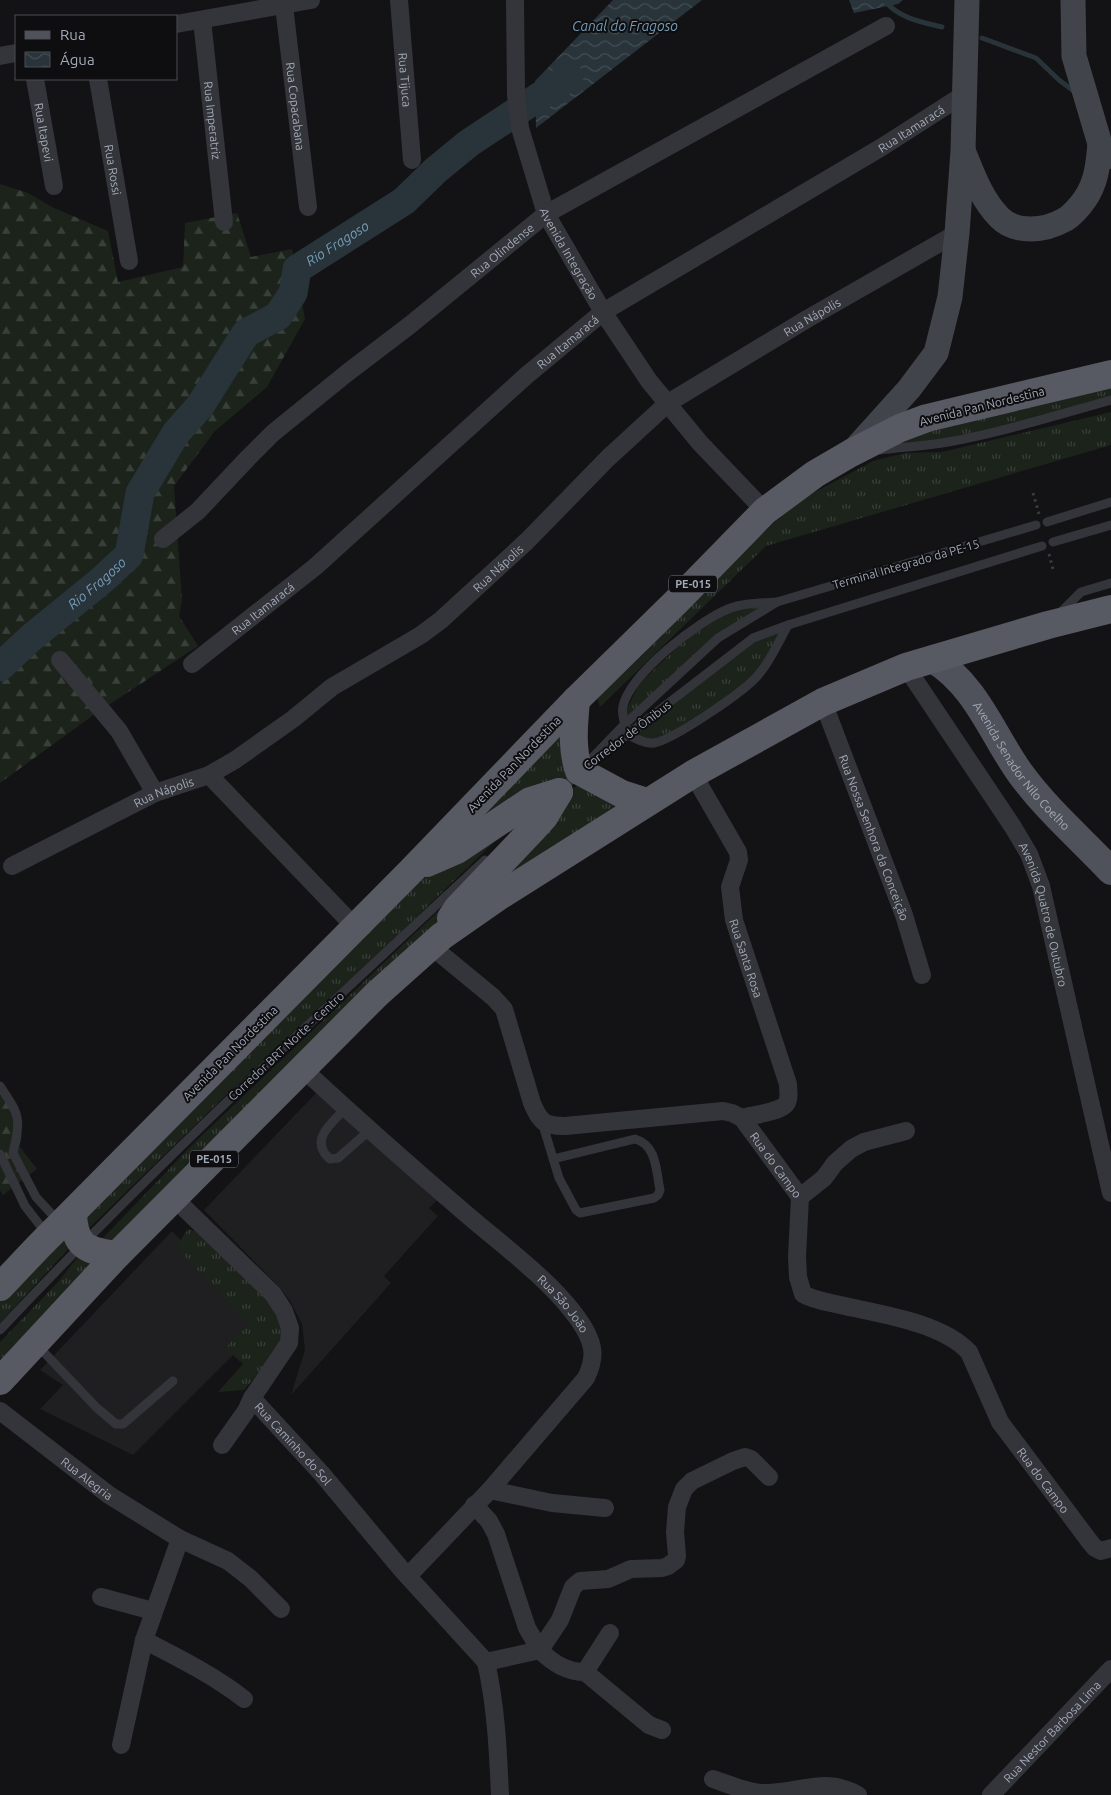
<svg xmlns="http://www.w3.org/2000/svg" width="1111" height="1795" viewBox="0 0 1111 1795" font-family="Ubuntu,sans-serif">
	<defs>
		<pattern id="grass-tufts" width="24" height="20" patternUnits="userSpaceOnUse" patternTransform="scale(1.25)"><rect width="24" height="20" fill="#1b231b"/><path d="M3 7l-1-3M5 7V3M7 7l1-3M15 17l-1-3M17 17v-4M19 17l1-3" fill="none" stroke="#39403a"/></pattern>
		<pattern id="forest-firs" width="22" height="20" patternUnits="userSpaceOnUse" patternTransform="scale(1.25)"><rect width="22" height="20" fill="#1b231b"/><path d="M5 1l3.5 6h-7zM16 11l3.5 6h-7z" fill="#39403a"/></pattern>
		<pattern id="water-waves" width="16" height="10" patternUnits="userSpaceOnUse" patternTransform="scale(1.25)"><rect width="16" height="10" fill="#28333a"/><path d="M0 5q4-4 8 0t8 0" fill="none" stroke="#444e54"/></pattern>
	</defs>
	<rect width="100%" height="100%" fill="#131315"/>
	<g fill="#1f1f22">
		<path d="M318,1091L437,1200L429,1208L438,1216L384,1276L391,1283L291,1395L305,1350L302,1324L290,1301L281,1289L204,1210Z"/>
		<path d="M172,1231L263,1325L133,1455L40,1409L63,1385L40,1370Z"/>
	</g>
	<g fill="url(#grass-tufts)">
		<path d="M1111,379V400L950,442L858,452L900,431Z"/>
		<path d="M1111,412V445L766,546L600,707L597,698L642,656L735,560L775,522L804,498L873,461L905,453L942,452Z"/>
		<path d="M777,602L718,638L629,720L624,715L639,684L686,639L737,607Z"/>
		<path d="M788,625L759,674L662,741L629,735L753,638Z"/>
		<path d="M570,712L573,771L556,788L450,849Z"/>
		<path d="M582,782L639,807L473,905L568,792Z"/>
		<path d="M524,813L402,931L224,1097L88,1229L85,1217L413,884Z"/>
		<path d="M472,879L436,934L117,1242L100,1241L194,1143Z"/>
		<path d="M68,1226L74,1243L0,1323V1297Z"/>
		<path d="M188,1229L198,1232C221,1253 285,1305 282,1338C281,1347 251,1381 244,1390L218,1392L243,1364L225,1348L249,1324L176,1247Z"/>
		<path d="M81,1253L99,1268L0,1374V1342L58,1282Z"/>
	</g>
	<g fill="url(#forest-firs)">
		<path d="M0,184L28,193L52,207L108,231L118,282L183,267L185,223L237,213L251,257L292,249L305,319L267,387L214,432L174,486L182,600L179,616L198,646L95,714L0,783Z"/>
		<path d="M0,1093L12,1108L22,1136L19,1146L37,1169L3,1195L0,1190Z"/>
	</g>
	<g fill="url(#water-waves)">
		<path d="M613,0H702L536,128L535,81Z"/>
		<path d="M849,0H903L898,4L854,13Z"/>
	</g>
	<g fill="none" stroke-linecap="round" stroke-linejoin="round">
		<g stroke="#28333a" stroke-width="5">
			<path d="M884,0C898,18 921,22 942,27"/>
			<path d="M982,38L1036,58L1059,80L1075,92"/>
		</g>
		<path stroke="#28333a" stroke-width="29" id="s1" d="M0,667L32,637L102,580L129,555L140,493L176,433L200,406L246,333L278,316L293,293L297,269L404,201L436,170L469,143L569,77"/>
		<g stroke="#3a3c41" stroke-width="3" stroke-dasharray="2.5 4" stroke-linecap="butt">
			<path d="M1033,493L1039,514"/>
			<path d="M1049,554L1054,573"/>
		</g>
		<g stroke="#34353a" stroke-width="9">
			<path d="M880,450C902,447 925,446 948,442C1003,432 1057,415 1111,400"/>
			<path d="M1047,522L1111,502"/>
			<path d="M1053,542L1111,525"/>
			<path d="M1059,614L1081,592L1111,583"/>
			<path d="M788,625C779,641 771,660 759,674C747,690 673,740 654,743C645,744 636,739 629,735C625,726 621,715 623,706C631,673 697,622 728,609C743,603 760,603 777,602L1036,525"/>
			<path d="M601,755L753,638L788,625L1042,546"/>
			<path d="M561,790L624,725L718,638L777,602"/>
			<path d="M0,1086C20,1116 21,1117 13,1153L36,1197L59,1222"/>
			<path d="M346,1108C332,1123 308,1140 330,1159L338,1158L370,1130"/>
			<path d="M542,1122L559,1178L576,1210L580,1213L654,1198L658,1195L660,1190C656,1171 657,1145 635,1139L553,1159"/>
			<path d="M0,1154L25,1206L46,1233"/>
			<path d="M0,1330C154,1166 320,1013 485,860"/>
			<path d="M37,1345L97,1408L116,1424H123L173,1381"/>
		</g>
		<g stroke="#34353a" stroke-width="18">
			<path id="s2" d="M399,0L412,160"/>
			<path id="s3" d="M515,0L516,95L520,128L546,214L603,312L649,381L700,443L765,511"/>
			<path id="s4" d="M284,6L308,207"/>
			<path id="s5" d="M202,20L224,222"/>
			<path d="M176,24L311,0"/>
			<path d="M0,56L16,53"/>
			<path id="s6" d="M35,79L54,186"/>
			<path id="s7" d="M98,79L129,261"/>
			<path id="s8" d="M163,539L198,511L248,458L273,433L347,373L410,325L546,214L886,26"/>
			<path d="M60,660L119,731L155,793"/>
			<path id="s9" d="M192,664L315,567L527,375L603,312L882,147L963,95"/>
			<path id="s10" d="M906,667L1013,827L1029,854L1041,886L1111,1193"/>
			<path id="s11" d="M823,702L904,915L922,975"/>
			<path id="s12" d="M693,774L738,852L739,860L730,887L734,920L788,1084C788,1090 790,1099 786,1104C780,1112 752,1115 742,1118"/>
			<path d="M209,775L355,927"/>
			<path id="s13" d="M12,866L155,793L209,775L235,760L293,719L332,687L421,635L441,620L527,541L608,458L668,403L807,319L957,233"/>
			<path id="s14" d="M431,946L493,997L504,1009L532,1103C540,1122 544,1126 565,1126L723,1111L732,1113L742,1118L800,1197L797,1257L798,1277L803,1294C813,1300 827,1302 840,1305C879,1314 941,1322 969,1352L1000,1422L1090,1542L1095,1548L1101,1551L1111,1548"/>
			<path id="s15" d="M303,1069C356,1118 410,1166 465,1213C503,1246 558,1285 584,1328C595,1347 595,1359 586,1378L490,1490L408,1576"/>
			<path d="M800,1197L824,1178L835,1163L851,1149L864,1142L906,1131"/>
			<path id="s16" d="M174,1198L273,1294L284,1311L290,1328L289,1343L252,1398L322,1474L402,1570L486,1662L540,1650C552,1663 568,1672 585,1672L649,1725L662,1730"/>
			<path id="s17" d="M0,1411L109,1495L180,1539L144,1640L121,1745"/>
			<path d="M222,1445L246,1411L252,1398"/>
			<path d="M490,1490L552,1503L605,1508"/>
			<path d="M474,1505L489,1521L496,1534L527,1628L540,1650L560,1620L573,1587L580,1581L608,1579L631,1569L662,1568L668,1566L676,1560L677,1556L675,1532L677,1507L684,1489L692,1481L733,1461L745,1457L751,1459L769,1477"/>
			<path d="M180,1539L228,1561L251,1579L281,1609"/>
			<path d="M101,1597L153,1611"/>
			<path d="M144,1640C179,1658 213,1675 244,1699"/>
			<path d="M486,1662C496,1706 498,1750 500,1795"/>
			<path d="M585,1672L610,1633"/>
			<path d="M713,1779C728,1784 745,1792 762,1793C797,1795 823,1775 858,1795"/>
			<path id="s18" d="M991,1795L1111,1669"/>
		</g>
		<g stroke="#41444a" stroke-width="25">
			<path d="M1073,0L1074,56L1100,144L1107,157"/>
			<path d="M964,153C973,175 982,200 999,217C1015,234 1045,231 1064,220C1071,217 1081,205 1085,199C1097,182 1098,163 1100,144"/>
			<path d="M854,450L909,389L936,353L950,297L957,233L963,151L967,0"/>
		</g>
		<path stroke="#4f525a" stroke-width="28" id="s19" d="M933,659C977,686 992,734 1020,773C1046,809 1081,839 1111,871"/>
		<g stroke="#575a63" stroke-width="28">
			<path d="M576,700C574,724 571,748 579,771L622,794L647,802"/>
			<path d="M427,863L457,850L530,801L559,792"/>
			<path d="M451,918L457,909L533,829L544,817L559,792"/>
			<path d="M73,1213C74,1246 86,1251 117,1255"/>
			<path d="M0,1287L38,1247L412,870L576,700L678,600L765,511L815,474L851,453L900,428L927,418L1111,374"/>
			<path d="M0,1381L117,1255L377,994L442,936L498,897L693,774L823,702L906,667L1048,625L1111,609"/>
		</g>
	</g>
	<g text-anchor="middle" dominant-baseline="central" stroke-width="4" stroke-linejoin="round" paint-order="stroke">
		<g fill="#0e0e10" stroke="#767b85" stroke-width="1">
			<rect x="669" y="575.5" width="48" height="17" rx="4"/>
			<rect x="190" y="1150.5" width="48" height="17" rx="4"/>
		</g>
		<g font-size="11" font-weight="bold" fill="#a3aab7">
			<text x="693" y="584">PE-015</text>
			<text x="214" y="1159">PE-015</text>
		</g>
		<g font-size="12" fill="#a3aab7" stroke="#0e0e10">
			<text stroke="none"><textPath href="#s2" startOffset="80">Rua Tijuca</textPath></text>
			<text stroke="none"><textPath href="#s4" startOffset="101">Rua Copacabana</textPath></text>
			<text stroke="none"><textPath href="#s5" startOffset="101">Rua Imperatriz</textPath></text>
			<text stroke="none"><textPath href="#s9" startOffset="900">Rua Itamaracá</textPath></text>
			<text stroke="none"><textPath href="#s6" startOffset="54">Rua Itapevi</textPath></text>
			<text stroke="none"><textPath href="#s7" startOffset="92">Rua Rossi</textPath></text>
			<text stroke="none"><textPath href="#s8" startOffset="446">Rua Olindense</textPath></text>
			<text stroke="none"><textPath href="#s3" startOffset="264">Avenida Integração</textPath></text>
			<text stroke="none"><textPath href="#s13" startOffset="979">Rua Nápolis</textPath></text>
			<text stroke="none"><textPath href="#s9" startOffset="495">Rua Itamaracá</textPath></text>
			<text transform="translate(982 406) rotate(-14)">Avenida Pan Nordestina</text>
			<text transform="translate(906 564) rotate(-16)">Terminal Integrado da PE-15</text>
			<text stroke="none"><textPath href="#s13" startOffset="574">Rua Nápolis</textPath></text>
			<text stroke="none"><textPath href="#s9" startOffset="90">Rua Itamaracá</textPath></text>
			<text transform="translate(627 735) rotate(-37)">Corredor de Ônibus</text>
			<text transform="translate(514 764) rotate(-46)">Avenida Pan Nordestina</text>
			<text stroke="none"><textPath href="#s19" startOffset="140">Avenida Senador Nilo Coelho</textPath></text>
			<text stroke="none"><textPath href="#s13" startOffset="169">Rua Nápolis</textPath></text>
			<text stroke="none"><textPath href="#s11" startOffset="145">Rua Nossa Senhora da Conceição</textPath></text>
			<text stroke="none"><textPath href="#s10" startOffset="286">Avenida Quatro de Outubro</textPath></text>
			<text stroke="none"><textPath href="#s12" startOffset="200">Rua Santa Rosa</textPath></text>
			<text transform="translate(286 1046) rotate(-43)">Corredor BRT Norte - Centro</text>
			<text transform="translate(230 1053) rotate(-45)">Avenida Pan Nordestina</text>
			<text stroke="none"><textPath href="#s14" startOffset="476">Rua do Campo</textPath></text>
			<text stroke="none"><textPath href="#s15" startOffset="351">Rua São João</textPath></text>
			<text stroke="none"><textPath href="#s16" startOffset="319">Rua Caminho do Sol</textPath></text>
			<text stroke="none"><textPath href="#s17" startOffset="110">Rua Alegria</textPath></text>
			<text stroke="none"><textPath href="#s14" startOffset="941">Rua do Campo</textPath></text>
			<text stroke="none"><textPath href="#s18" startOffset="88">Rua Nestor Barbosa Lima</textPath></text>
		</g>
		<g font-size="14" font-style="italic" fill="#769cb6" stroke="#0e0e10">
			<text x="625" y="26">Canal do Fragoso</text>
			<text stroke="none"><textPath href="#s1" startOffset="562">Rio Fragoso</textPath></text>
			<text stroke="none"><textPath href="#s1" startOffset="128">Rio Fragoso</textPath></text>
		</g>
	</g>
	<rect x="15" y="15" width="162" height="65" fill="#0e0e10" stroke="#4a4c53"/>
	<rect x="25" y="31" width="25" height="8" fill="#4f525a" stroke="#4a4c53"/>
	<text x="60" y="40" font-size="15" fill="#a3aab7">Rua</text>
	<rect x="25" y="52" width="25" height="15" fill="url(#water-waves)" stroke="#4a4c53"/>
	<text x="60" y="65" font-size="15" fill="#a3aab7">Água</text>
</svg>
